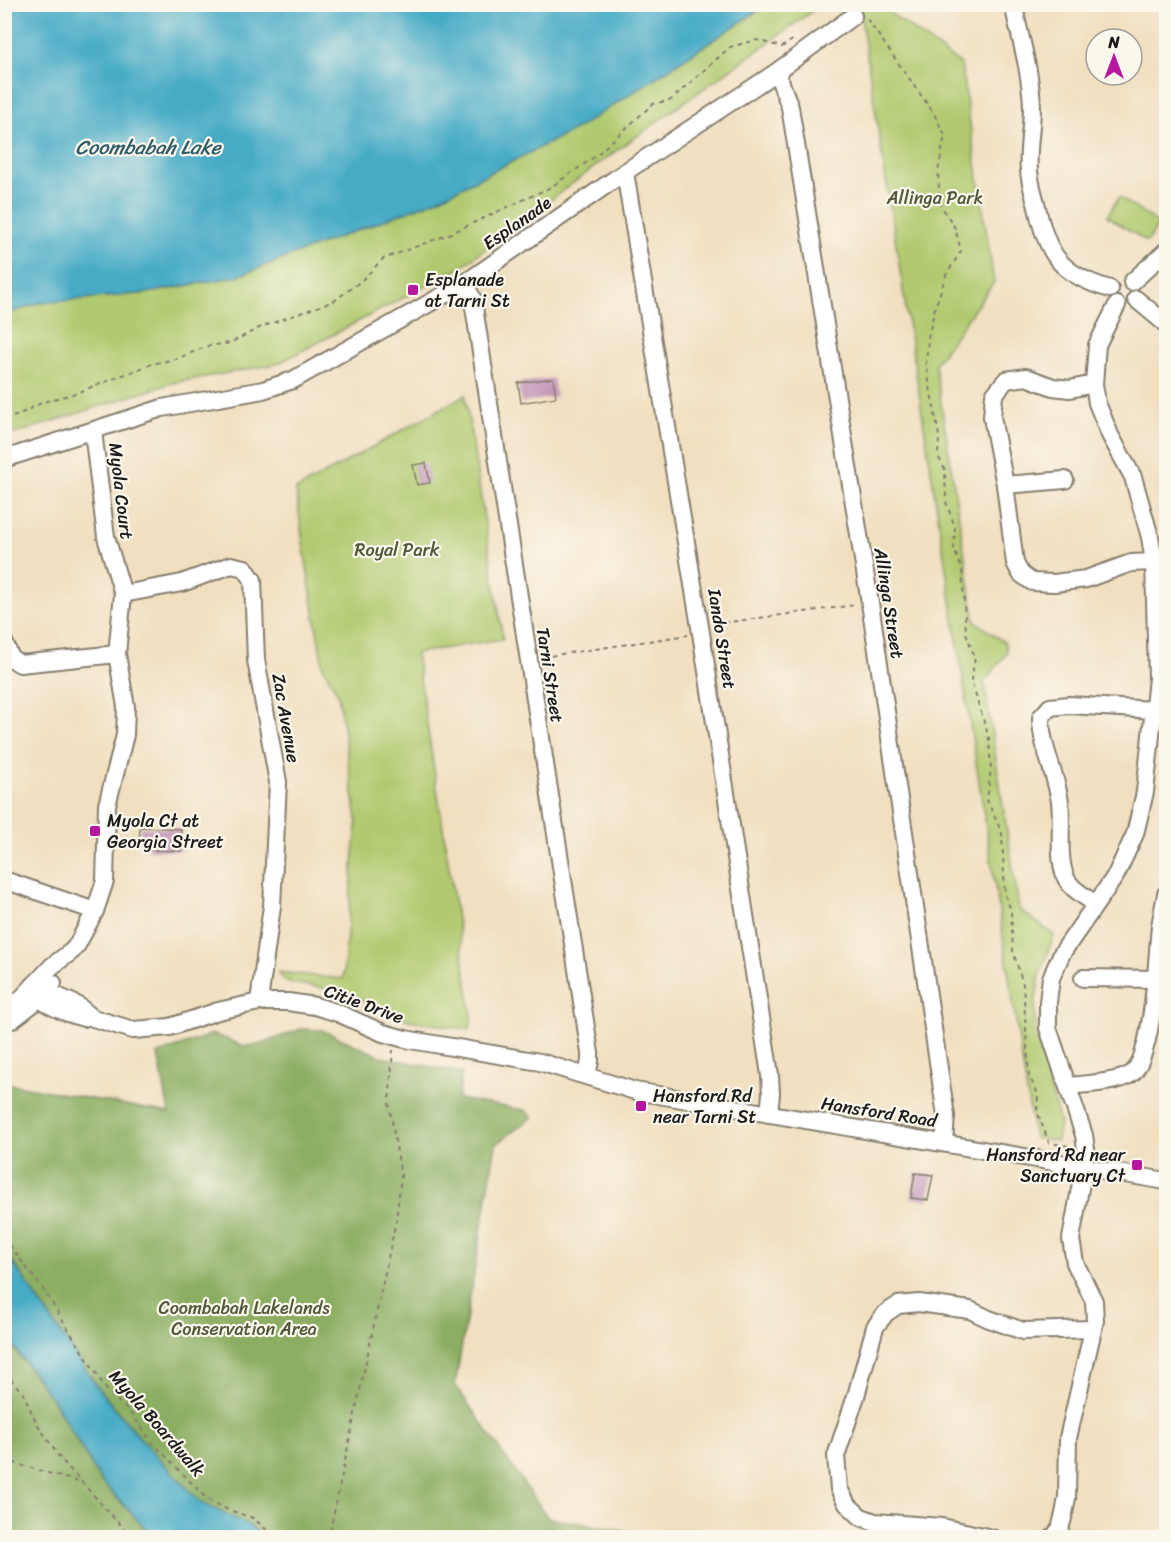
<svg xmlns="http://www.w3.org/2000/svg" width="1171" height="1542" viewBox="0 0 1171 1542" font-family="Sriracha,sans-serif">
	<rect width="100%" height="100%" fill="#fbf7ec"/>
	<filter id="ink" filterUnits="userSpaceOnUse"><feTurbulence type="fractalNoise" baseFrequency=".0167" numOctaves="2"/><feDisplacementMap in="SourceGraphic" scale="12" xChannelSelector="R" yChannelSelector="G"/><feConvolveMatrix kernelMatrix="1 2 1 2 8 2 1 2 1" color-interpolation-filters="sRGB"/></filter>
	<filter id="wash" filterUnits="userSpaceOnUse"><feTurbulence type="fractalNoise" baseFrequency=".008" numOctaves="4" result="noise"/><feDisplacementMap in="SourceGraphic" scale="24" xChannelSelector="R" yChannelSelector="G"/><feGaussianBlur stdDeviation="1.35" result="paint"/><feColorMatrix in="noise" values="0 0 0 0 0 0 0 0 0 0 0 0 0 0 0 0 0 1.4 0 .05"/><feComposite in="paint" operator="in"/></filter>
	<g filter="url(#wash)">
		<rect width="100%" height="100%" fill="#f1dfc0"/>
		<g fill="#b1ca6f" stroke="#667346" stroke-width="1.5">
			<path d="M767,5H821L616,151L458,269L277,364L172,383L5,437L4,315L39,303L148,293L238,276L436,200L578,128Z"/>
			<path d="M859,5H879L961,65L994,282L935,364L975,621L1005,643L1007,653L984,682L1019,909L1054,935L1040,974L1035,1005L1036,1035L1060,1123L1057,1141L1034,1138Z"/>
			<path d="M1119,197L1159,224L1147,242L1107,216Z"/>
			<path d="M465,395L503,639L416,653L472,1016L469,1030L408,1020L340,991L292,983L284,980L278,972L343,979L357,820L338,694L323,667L303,543L296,490Z"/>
		</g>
		<g fill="#8cae62" stroke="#54653f" stroke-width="1.5">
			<path d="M301,1029L322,1030L382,1057L462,1073L458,1099L525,1110L533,1117L496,1144L455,1385L548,1518L665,1537H264L247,1524L201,1503L146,1445L100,1391L5,1251L4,1083L169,1113L158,1054L213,1034L244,1046L258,1045Z"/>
			<path d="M4,1335L55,1403L101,1481L154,1537H5Z"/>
		</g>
		<g fill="#46abc6" stroke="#316471" stroke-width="1.5">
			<path d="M4,5L5,4L767,5L578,128L436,200L238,276L148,293L39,303L5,315Z"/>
			<path d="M5,1251L100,1391L146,1445L201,1503L247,1524L264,1537H154L101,1481L55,1403L5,1335Z"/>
		</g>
		<g id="blocks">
			<g fill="#c499ba">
				<path d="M553,378L556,397L521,403L518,383Z"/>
				<path d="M426,463L430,483L417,485L413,465Z"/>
				<path d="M140,827L181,829V851L148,850V841H139Z"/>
				<path d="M915,1173L933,1175L928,1200L911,1198Z"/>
			</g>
		</g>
	</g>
	<g filter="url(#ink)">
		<use href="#blocks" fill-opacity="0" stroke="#867e6e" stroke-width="1.5"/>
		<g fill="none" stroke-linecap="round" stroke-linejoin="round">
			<defs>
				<g id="minor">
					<path d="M1019,4L1015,13C1022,44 1031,75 1032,107C1032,128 1027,150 1029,171C1030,183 1034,195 1037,207C1047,255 1061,275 1110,289"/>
					<path d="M775,73L779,78L790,107L870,603L946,1116L944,1143"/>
					<path d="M625,172L701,633L770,1075L771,1094L769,1114"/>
					<path d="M1132,282L1166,251"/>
					<path d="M465,283L472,298L474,307L590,1053V1061L587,1075"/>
					<path d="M1136,299L1166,324"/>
					<path d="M1094,384L1070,389L1053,387L1026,377L1006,380L994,395L992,417L1005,485L1015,563L1021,574L1032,582L1054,583L1086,579L1131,563L1154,562"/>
					<path d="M4,459L162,408L263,390L293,380L465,283L625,172L775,73L853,16"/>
					<path d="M1005,485L1065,480"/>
					<path d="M123,594L182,583L231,565L245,568L253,580L256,660L278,782L272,906L259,1002"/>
					<path d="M4,642L11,658L20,664L117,654"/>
					<path d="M4,880L95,911"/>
					<path d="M1095,904C1085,896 1070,889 1065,876C1057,853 1063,826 1060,802C1056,773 1041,747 1041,717L1050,707L1069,705L1154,710"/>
					<path d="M1083,978L1157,979"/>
					<path d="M34,985L77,1005L93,1018L133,1030L170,1027L218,1011L259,1002H288L315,1006L338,1013L383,1033L405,1039L540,1062L635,1091L1166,1181"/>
					<path d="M32,992C45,1006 65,1013 84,1018"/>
					<path d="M4,1017L52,966L72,951L77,945L95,911L105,881L107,805L125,735L126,707L117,654L123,594L106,537L93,431"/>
					<path d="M12,1020L39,999L53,983"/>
					<path d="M1068,1086C1085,1084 1118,1083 1131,1074C1154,1058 1157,954 1160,926C1162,915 1164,905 1166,894"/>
					<path d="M992,1538L942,1527L875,1522L861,1517L847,1504L839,1489L836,1456L856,1396L875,1327L886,1313L898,1305L919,1303L970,1310L989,1319L1023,1331L1093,1329"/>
					<path d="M1053,1538L1060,1529L1064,1514L1067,1498L1068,1438L1095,1321L1094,1301L1075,1263L1071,1239L1084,1166L1086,1149L1084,1135L1048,1028V1002L1051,978L1062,953L1116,875L1135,834L1145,792L1157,678L1154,562L1150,537L1133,477L1110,435L1097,403L1094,384L1097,345L1117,305"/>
				</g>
			</defs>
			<use href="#minor" stroke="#867e6e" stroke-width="20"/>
			<g stroke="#867e6e" stroke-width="2" stroke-dasharray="4.5 4.5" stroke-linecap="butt">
				<path d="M867,19L933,112L945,135L938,172L940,204L955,228L961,251L946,275L935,308L928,338L926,365L939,436L938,456L945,470L946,502L955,527L954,549L962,570L966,633L975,658L971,680L989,738L991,769L987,800L1002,833L1005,895L1011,910L1013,951L1023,984L1029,1076L1038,1094L1037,1111L1049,1143L1069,1146"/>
				<path d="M4,419L16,416L43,402L76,393L152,364L176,359L208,346L230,343L261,327L334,301L361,281L383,259L447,235L551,187L593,158L653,104L671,100L730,47L756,40L782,47L794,39"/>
				<path d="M715,624L855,605"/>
				<path d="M542,657L688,635"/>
				<path d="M4,1238L43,1289L106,1389L133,1416L152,1442L207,1499L226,1509L253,1518L276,1538"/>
				<path d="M4,1372L23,1393L36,1422L59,1457L132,1538"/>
				<path d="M4,1460L82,1483"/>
				<path d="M330,1531L396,1221L401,1176L389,1103L393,1050"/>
				<path d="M328,1538L330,1531L362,1538"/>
			</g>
			<use href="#minor" stroke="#fff" stroke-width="16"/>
		</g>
	</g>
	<g fill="#b5179e" stroke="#fbf7ec" stroke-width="2">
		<rect x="407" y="284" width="12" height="12" rx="3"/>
		<rect x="89" y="825" width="12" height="12" rx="3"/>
		<rect x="635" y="1100" width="12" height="12" rx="3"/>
		<rect x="1131" y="1159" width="12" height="12" rx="3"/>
	</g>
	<g text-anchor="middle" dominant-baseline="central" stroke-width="4.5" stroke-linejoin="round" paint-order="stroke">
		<g font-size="18" fill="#505939" stroke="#fbf7ec">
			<text x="935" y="198">Allinga Park</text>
			<text x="397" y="550">Royal Park</text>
			<text x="244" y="1308">Coombabah Lakelands<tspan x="244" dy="21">Conservation Area</tspan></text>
		</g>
		<g font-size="18" fill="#1c1c1c" stroke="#fbf7ec">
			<text transform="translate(517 223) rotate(-35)">Esplanade</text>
			<text transform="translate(121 491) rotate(83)">Myola Court</text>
			<text transform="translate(889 603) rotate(81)">Allinga Street</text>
			<text transform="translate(722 639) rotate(81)">Iando Street</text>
			<text transform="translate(550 675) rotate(81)">Tarni Street</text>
			<text transform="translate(286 718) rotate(80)">Zac Avenue</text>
			<text transform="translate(364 1004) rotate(20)">Citie Drive</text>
			<text transform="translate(879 1112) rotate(9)">Hansford Road</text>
			<text transform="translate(157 1423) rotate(49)">Myola Boardwalk</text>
		</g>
		<g font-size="18" fill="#1c1c1c" stroke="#fbf7ec" text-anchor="start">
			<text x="425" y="280">Esplanade<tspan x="425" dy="21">at Tarni St</tspan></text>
			<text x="107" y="821">Myola Ct at<tspan x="107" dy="21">Georgia Street</tspan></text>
			<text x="653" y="1096">Hansford Rd<tspan x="653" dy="21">near Tarni St</tspan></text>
			<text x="1125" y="1155" text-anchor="end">Hansford Rd near<tspan x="1125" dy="21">Sanctuary Ct</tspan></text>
		</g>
		<g font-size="20" font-style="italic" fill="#2f5c68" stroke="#fbf7ec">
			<text x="148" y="147">Coombabah Lake</text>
		</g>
	</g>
	<rect width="1171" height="1542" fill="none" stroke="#fbf7ec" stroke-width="24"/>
	<g transform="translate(1114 57)"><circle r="28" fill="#fbf7ec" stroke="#a29f99" stroke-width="1.5"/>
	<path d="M0-4.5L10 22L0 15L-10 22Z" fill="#b5179e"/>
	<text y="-9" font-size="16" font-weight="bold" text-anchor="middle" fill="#1c1c1c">N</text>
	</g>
</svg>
